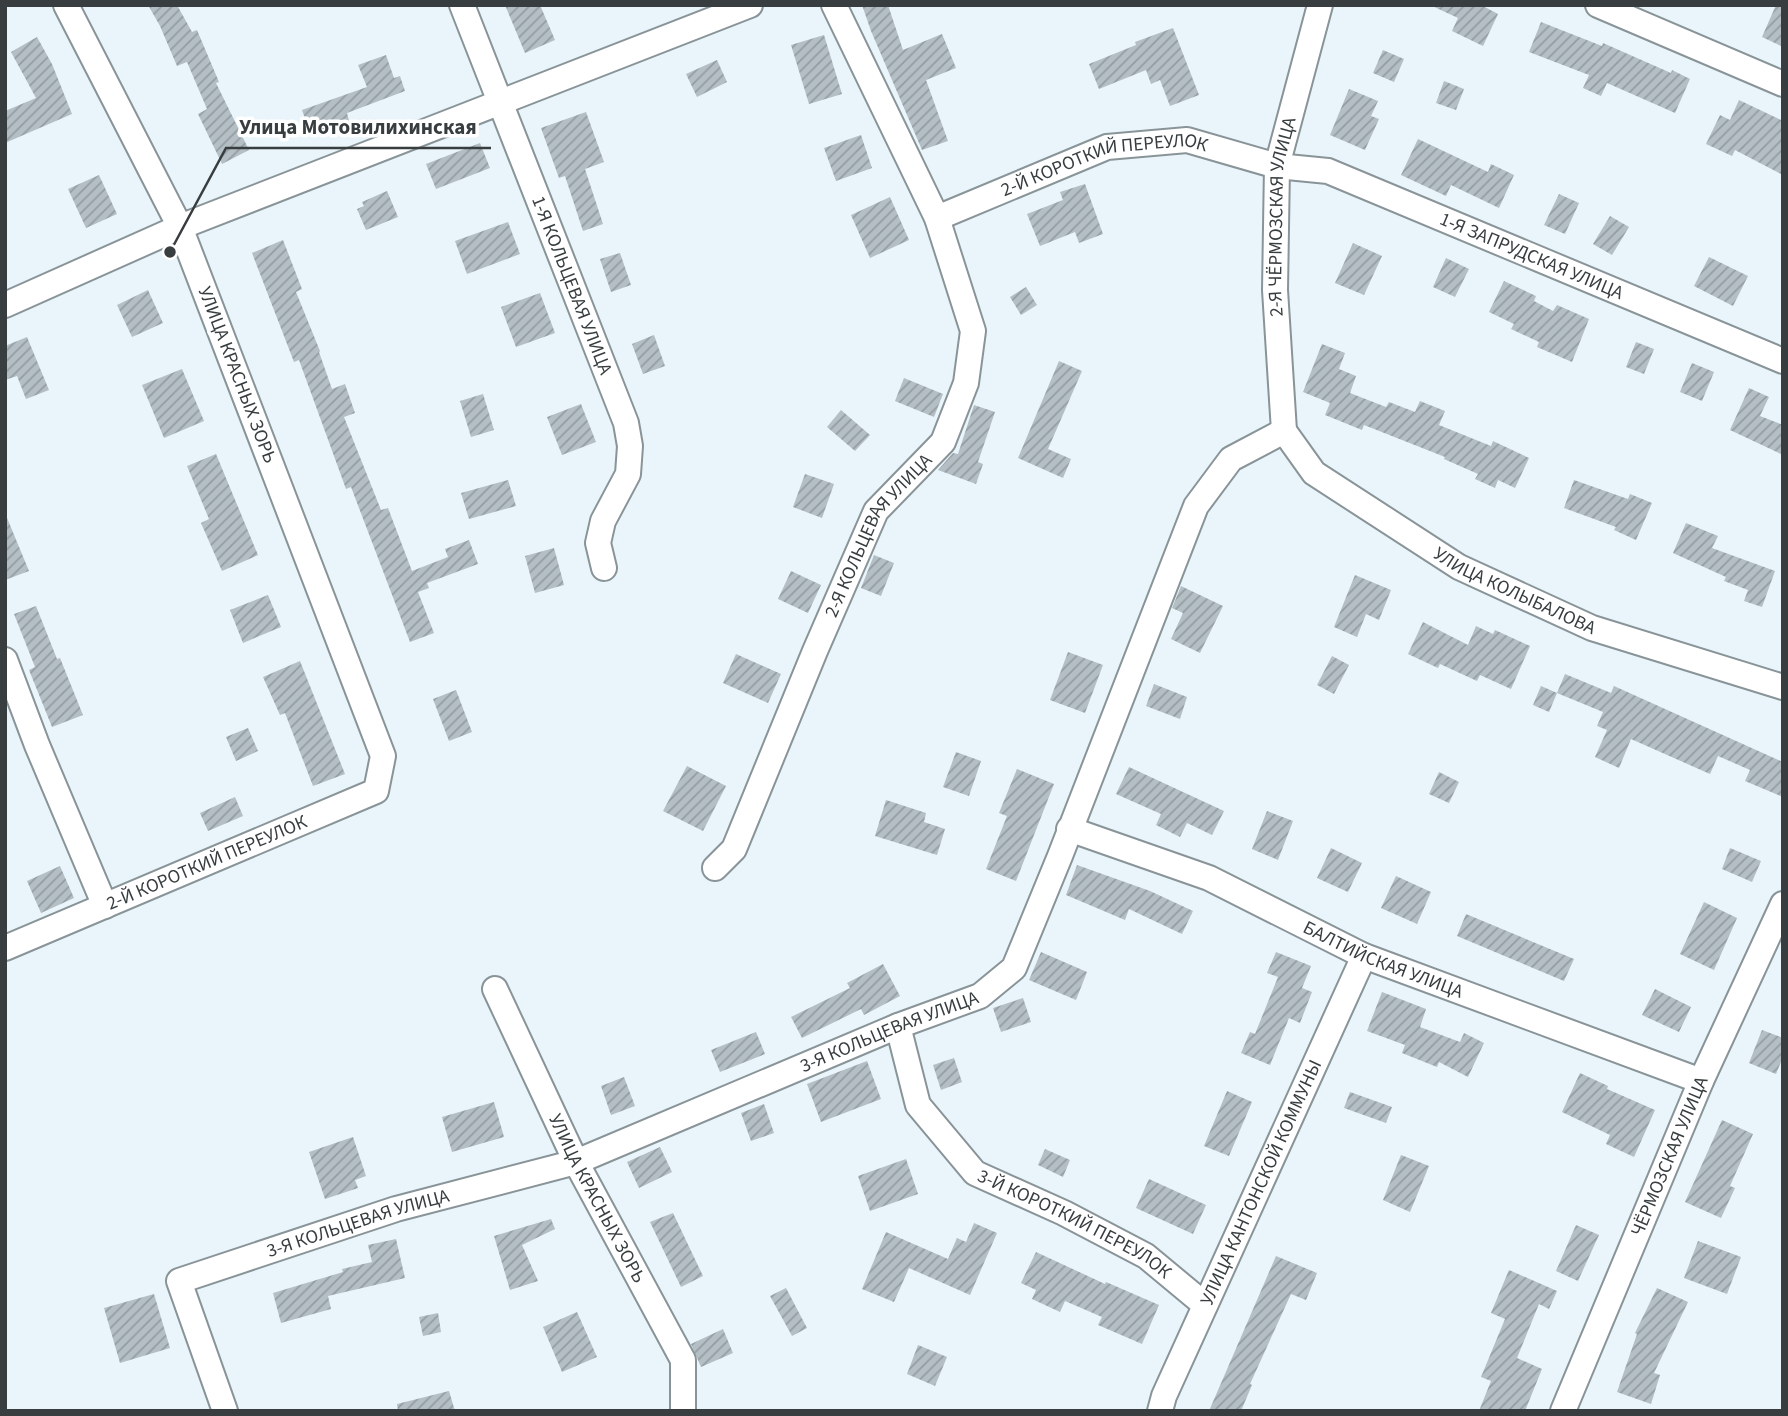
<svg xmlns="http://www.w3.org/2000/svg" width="1788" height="1416" viewBox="0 0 1788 1416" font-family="'Source Sans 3',sans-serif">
	<defs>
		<pattern id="building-hatch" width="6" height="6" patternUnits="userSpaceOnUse" patternTransform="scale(1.75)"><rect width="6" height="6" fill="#b4bfc5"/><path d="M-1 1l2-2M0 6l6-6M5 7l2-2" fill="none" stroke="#939ca1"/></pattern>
	</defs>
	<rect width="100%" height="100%" fill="#e9f5fb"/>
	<g fill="url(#building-hatch)">
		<path d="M148,5H177L192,32L197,30L219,82L216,83L249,150L222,164L198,114L207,109L187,62L177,66L160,26Z"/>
		<path d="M505,5H540L555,40L525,53Z"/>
		<path d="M862,5H888L903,50L942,34L956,68L926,80L948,141L922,150L871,31Z"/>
		<path d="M1430,5H1481L1498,14L1483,46L1452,31L1458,18Z"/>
		<path d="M1776,5H1783V47L1762,37Z"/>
		<path d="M1541,22L1602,46L1603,43L1671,73L1672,70L1690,79L1675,113L1607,83L1601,96L1583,88L1589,75L1529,52Z"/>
		<path d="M1173,28L1199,95L1170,106L1160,80L1151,84L1146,70L1099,89L1089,64L1136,45L1135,42Z"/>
		<path d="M824,35L842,94L809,104L791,45Z"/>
		<path d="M37,37L52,64L72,114L5,143V111L36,98L11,52Z"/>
		<path d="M1383,50L1404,59L1394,82L1373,73Z"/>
		<path d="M386,55L394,78L400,76L405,91L347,113L349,121L311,135L302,110L367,87L358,65Z"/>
		<path d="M717,60L727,82L697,97L686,74Z"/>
		<path d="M1444,81L1464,89L1456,110L1436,103Z"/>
		<path d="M1349,89L1378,101L1371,116L1379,119L1365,150L1330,135Z"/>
		<path d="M1739,100L1783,121V175L1735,150L1732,156L1706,144L1720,115L1730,120Z"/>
		<path d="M586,112L604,162L585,169L603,224L583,231L565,176L559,178L541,128Z"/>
		<path d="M861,135L872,168L836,181L824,148Z"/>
		<path d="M1418,139L1488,172L1491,164L1514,175L1499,208L1451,185L1446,196L1401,175Z"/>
		<path d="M480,143L490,168L436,189L426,164Z"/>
		<path d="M99,175L117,214L86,228L68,189Z"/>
		<path d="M1085,184L1103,234L1079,243L1075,232L1040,246L1027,214L1063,200L1060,192Z"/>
		<path d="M387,191L398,217L366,230L357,209L364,206L362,202Z"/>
		<path d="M1559,194L1579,203L1565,234L1544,225Z"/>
		<path d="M890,197L909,240L870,258L851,215Z"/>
		<path d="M1610,216L1629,227L1612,255L1593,244Z"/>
		<path d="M508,222L520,254L467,274L455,241Z"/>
		<path d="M283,240L302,289L296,292L320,351L319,352L332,389L345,384L355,413L344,417L381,510L388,508L412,571L448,557L445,549L469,540L478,564L427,583L429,588L418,592L434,633L410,642L351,487L346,489L299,360L294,362L252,253Z"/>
		<path d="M1353,243L1382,256L1364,295L1335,283Z"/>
		<path d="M620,253L631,285L611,292L600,259Z"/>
		<path d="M1709,257L1748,276L1733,306L1694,286Z"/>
		<path d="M1446,258L1469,269L1455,297L1433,287Z"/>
		<path d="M1504,281L1536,296L1534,301L1553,311L1557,305L1589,319L1572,362L1537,347L1539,342L1511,329L1514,324L1489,312Z"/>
		<path d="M1026,287L1037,305L1021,315L1010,297Z"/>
		<path d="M148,290L163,323L132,337L117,305Z"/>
		<path d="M540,293L555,333L516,347L501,307Z"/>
		<path d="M654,335L665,366L643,374L632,344Z"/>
		<path d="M27,337L49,390L26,399L17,376L5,380V346Z"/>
		<path d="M1636,342L1654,349L1644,374L1626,367Z"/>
		<path d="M1322,344L1345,353L1339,369L1356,376L1350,393L1386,407L1389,402L1415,412L1420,401L1445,411L1439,425L1491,446L1493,441L1529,458L1515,488L1498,480L1495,488L1475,479L1478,474L1444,459L1445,457L1364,425L1362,430L1325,415L1330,403L1303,392Z"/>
		<path d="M1059,361L1082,371L1048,449L1071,459L1063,478L1018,458Z"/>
		<path d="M1692,363L1714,372L1702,401L1680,392Z"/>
		<path d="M182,369L204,421L164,438L142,385Z"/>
		<path d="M904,378L943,394L934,417L895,401Z"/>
		<path d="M1749,388L1769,397L1760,416L1783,425V455L1730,430Z"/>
		<path d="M483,394L494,430L471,437L460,401Z"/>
		<path d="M581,404L596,442L562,455L547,417Z"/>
		<path d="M974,405L995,412L978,462L983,464L976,484L938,470L953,453L958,454Z"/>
		<path d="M841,410L870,435L855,451L827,427Z"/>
		<path d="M216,454L258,555L222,571L201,523L209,519L187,466Z"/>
		<path d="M805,474L834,484L822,518L793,507Z"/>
		<path d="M508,480L516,506L469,519L461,493Z"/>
		<path d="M1574,480L1628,499L1630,494L1652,503L1636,540L1614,530L1616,527L1564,508Z"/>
		<path d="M5,513L29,571L5,580Z"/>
		<path d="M1686,523L1718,536L1712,548L1775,571L1762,607L1744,601L1748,590L1724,581L1726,577L1673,553Z"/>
		<path d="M554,548L564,585L535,593L525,556Z"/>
		<path d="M874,555L894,563L881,596L861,588Z"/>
		<path d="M791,571L821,585L808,613L778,599Z"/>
		<path d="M1355,575L1391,590L1379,620L1366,614L1357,637L1334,627Z"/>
		<path d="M1181,586L1223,606L1200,653L1171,639L1183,613L1172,608Z"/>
		<path d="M268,595L281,627L243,643L230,610Z"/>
		<path d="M36,606L57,659L60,658L83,715L52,727L29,670L35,667L14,614Z"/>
		<path d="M1423,622L1468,645L1476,626L1493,634L1495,630L1530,646L1511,689L1480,675L1477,681L1440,664L1438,668L1408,654Z"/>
		<path d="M1068,652L1103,665L1085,713L1050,700Z"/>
		<path d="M736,654L781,674L768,703L723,683Z"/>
		<path d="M1332,656L1349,665L1334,694L1317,685Z"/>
		<path d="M300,661L345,774L313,786L285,713L280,715L263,677Z"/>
		<path d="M1565,674L1611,693L1614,686L1783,762V797L1745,781L1750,770L1718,756L1710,774L1631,739L1619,768L1595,757L1607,730L1597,726L1603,712L1557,693Z"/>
		<path d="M1154,684L1187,697L1180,719L1146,706Z"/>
		<path d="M1541,686L1557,693L1549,712L1533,705Z"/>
		<path d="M456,690L472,732L449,741L433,699Z"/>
		<path d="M248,728L258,751L236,761L226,737Z"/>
		<path d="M956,752L981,761L969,796L943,787Z"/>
		<path d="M687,766L726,786L703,831L663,811Z"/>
		<path d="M1129,767L1224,811L1212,835L1187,823L1180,837L1156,825L1161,814L1116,794Z"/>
		<path d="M1017,769L1054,784L1016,881L986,869L1007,816L999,813Z"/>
		<path d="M1439,772L1459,782L1449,803L1429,794Z"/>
		<path d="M235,797L243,816L208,831L200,813Z"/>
		<path d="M886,800L926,813L924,822L945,829L937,855L875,836Z"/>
		<path d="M1267,811L1293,821L1278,860L1252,849Z"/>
		<path d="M1331,848L1362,863L1348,892L1317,878Z"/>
		<path d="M1730,848L1761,861L1752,882L1722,869Z"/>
		<path d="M1077,865L1150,891L1193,911L1182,934L1129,909L1125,920L1066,895Z"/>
		<path d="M60,866L74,898L41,913L27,881Z"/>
		<path d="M1396,876L1431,892L1417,924L1381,908Z"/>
		<path d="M1704,902L1737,918L1714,970L1680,954Z"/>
		<path d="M1466,914L1574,959L1564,981L1457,936Z"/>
		<path d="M1041,952L1087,972L1076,1000L1029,980Z"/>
		<path d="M1276,952L1311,966L1302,988L1312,992L1300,1023L1289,1018L1270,1065L1241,1053L1250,1032L1255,1034L1278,977L1267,973Z"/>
		<path d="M883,964L900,996L864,1015L861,1009L802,1038L791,1017L850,988L847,983Z"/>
		<path d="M1655,989L1691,1007L1679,1032L1642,1015Z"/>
		<path d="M1382,992L1426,1009L1420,1027L1460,1042L1464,1033L1484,1043L1468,1077L1439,1062L1437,1067L1402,1053L1405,1045L1367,1031Z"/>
		<path d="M1023,998L1031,1022L1001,1032L993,1008Z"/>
		<path d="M1762,1030L1783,1038V1057L1776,1074L1749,1063Z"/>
		<path d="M756,1032L765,1054L720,1072L711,1050Z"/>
		<path d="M954,1058L962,1082L941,1090L933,1065Z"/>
		<path d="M867,1061L881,1099L821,1122L807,1084Z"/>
		<path d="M1580,1073L1608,1086L1607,1089L1655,1110L1634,1157L1606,1144L1610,1135L1562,1112Z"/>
		<path d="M624,1077L635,1106L611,1115L601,1086Z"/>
		<path d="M1227,1091L1252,1102L1229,1156L1204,1146Z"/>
		<path d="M1350,1092L1392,1107L1386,1123L1344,1108Z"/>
		<path d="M494,1102L504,1137L452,1152L442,1117Z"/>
		<path d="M764,1104L774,1133L751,1141L741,1113Z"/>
		<path d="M1722,1120L1753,1134L1730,1186L1735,1188L1721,1218L1685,1202Z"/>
		<path d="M353,1137L366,1176L355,1180L358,1188L325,1199L309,1152Z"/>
		<path d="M660,1147L672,1172L639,1188L627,1162Z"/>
		<path d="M1045,1149L1070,1160L1063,1177L1038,1165Z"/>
		<path d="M1401,1155L1429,1166L1410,1212L1383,1200Z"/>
		<path d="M906,1159L918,1194L870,1211L858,1176Z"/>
		<path d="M1149,1179L1206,1205L1193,1234L1136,1208Z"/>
		<path d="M673,1213L703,1276L681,1287L650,1222Z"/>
		<path d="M551,1219L555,1229L522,1245L538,1281L510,1290L494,1236Z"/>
		<path d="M974,1223L997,1233L970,1295L909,1268L894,1302L862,1289L886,1232L948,1259L957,1238L966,1242Z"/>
		<path d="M1576,1225L1599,1235L1578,1281L1556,1271Z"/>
		<path d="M396,1239L405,1278L328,1296L331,1309L281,1323L273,1293L343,1272L342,1269L372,1262L368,1245Z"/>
		<path d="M1698,1241L1741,1257L1727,1294L1684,1278Z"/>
		<path d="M1036,1252L1105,1284L1106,1282L1159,1305L1142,1344L1098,1325L1102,1317L1065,1301L1060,1312L1032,1299L1036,1290L1021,1283Z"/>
		<path d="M1276,1256L1317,1273L1306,1300L1291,1294L1250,1384L1252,1385L1241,1411H1209Z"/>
		<path d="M1509,1270L1557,1291L1549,1309L1539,1304L1517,1358L1542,1369L1525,1411H1479L1491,1381L1481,1377L1505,1319L1491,1313Z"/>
		<path d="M786,1288L807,1328L792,1336L770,1296Z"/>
		<path d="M1657,1288L1688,1302L1654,1373L1660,1375L1651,1404L1617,1392L1637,1334L1635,1333Z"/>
		<path d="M154,1294L170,1348L120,1363L104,1308Z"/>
		<path d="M577,1312L597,1357L562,1372L543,1327Z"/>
		<path d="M438,1313L441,1332L423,1336L419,1317Z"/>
		<path d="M723,1329L733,1353L701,1367L691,1344Z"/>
		<path d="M918,1345L947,1357L935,1386L907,1374Z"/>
		<path d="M449,1391L455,1411H398L397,1404Z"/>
	</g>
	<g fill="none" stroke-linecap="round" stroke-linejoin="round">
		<defs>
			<g id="minor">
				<path id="s1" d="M462,5L626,423L630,446L628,474L603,521L598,543L604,568"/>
				<path d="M1598,5L1783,84"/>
				<path id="s2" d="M937,218L1107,147L1187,140L1277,166L1328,171L1783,361"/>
				<path d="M5,305L180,227L750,5"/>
				<path id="s3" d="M1284,431L1314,473L1459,567L1592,628L1783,687"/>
				<path id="s4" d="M1284,431L1275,290L1277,166L1320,5"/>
				<path d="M5,660L37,745L105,906"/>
				<path id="s5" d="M1069,829L1209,878L1364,956L1701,1081"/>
				<path id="s6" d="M715,868L734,849L815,651L876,511L943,442L966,383L973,331L937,218L834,5"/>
				<path id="s7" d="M5,948L376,791L383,756L180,227L66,5"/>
				<path id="s8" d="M495,989L576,1162L683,1360V1411"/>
				<path id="s9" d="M898,1026L918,1105L975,1173L1064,1213L1146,1256L1205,1305"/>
				<path id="s10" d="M225,1411L179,1281L396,1209L576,1162L898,1026L980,996L1014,968L1060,856L1196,506L1231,459L1284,431"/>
				<path id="s11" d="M1160,1411L1164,1396L1364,956"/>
				<path id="s12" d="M1563,1411L1701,1081L1783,904"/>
			</g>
		</defs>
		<use href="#minor" stroke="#899499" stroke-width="28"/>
		<use href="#minor" stroke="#fff" stroke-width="24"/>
	</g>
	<g text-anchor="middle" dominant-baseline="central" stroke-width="7" stroke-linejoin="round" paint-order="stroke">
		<g font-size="19" fill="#383d3f" stroke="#fff">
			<text stroke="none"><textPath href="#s2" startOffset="178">2-Й КОРОТКИЙ ПЕРЕУЛОК</textPath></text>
			<text stroke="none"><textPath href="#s4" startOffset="215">2-Я ЧЁРМОЗСКАЯ УЛИЦА</textPath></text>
			<text stroke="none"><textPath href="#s2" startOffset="630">1-Я ЗАПРУДСКАЯ УЛИЦА</textPath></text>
			<text stroke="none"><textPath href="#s1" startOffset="301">1-Я КОЛЬЦЕВАЯ УЛИЦА</textPath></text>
			<text transform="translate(237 375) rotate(69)">УЛИЦА КРАСНЫХ ЗОРЬ</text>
			<text stroke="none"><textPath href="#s6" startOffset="374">2-Я КОЛЬЦЕВАЯ УЛИЦА</textPath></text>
			<text stroke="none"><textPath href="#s3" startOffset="285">УЛИЦА КОЛЫБАЛОВА</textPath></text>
			<text stroke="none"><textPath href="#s7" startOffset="219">2-Й КОРОТКИЙ ПЕРЕУЛОК</textPath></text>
			<text stroke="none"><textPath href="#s5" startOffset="341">БАЛТИЙСКАЯ УЛИЦА</textPath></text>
			<text stroke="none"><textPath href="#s10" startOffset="892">3-Я КОЛЬЦЕВАЯ УЛИЦА</textPath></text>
			<text stroke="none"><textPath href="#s12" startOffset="276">ЧЁРМОЗСКАЯ УЛИЦА</textPath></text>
			<text stroke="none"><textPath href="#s11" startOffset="250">УЛИЦА КАНТОНСКОЙ КОММУНЫ</textPath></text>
			<text stroke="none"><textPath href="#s8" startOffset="233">УЛИЦА КРАСНЫХ ЗОРЬ</textPath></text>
			<text stroke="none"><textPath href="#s10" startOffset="326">3-Я КОЛЬЦЕВАЯ УЛИЦА</textPath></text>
			<text stroke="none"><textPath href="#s9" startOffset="282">3-Й КОРОТКИЙ ПЕРЕУЛОК</textPath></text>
		</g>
	</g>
	<path fill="none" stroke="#383d3f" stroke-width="2.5" d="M170 252L226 148H491"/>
	<circle fill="#383d3f" stroke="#fff" stroke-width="2.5" cx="170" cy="252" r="7"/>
	<g font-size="21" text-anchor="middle" font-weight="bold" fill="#383d3f" stroke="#fff" stroke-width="7" stroke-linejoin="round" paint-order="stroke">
		<text x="358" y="134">Улица Мотовилихинская</text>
	</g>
	<rect width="1788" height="1416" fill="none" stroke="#383d3f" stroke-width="14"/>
</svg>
